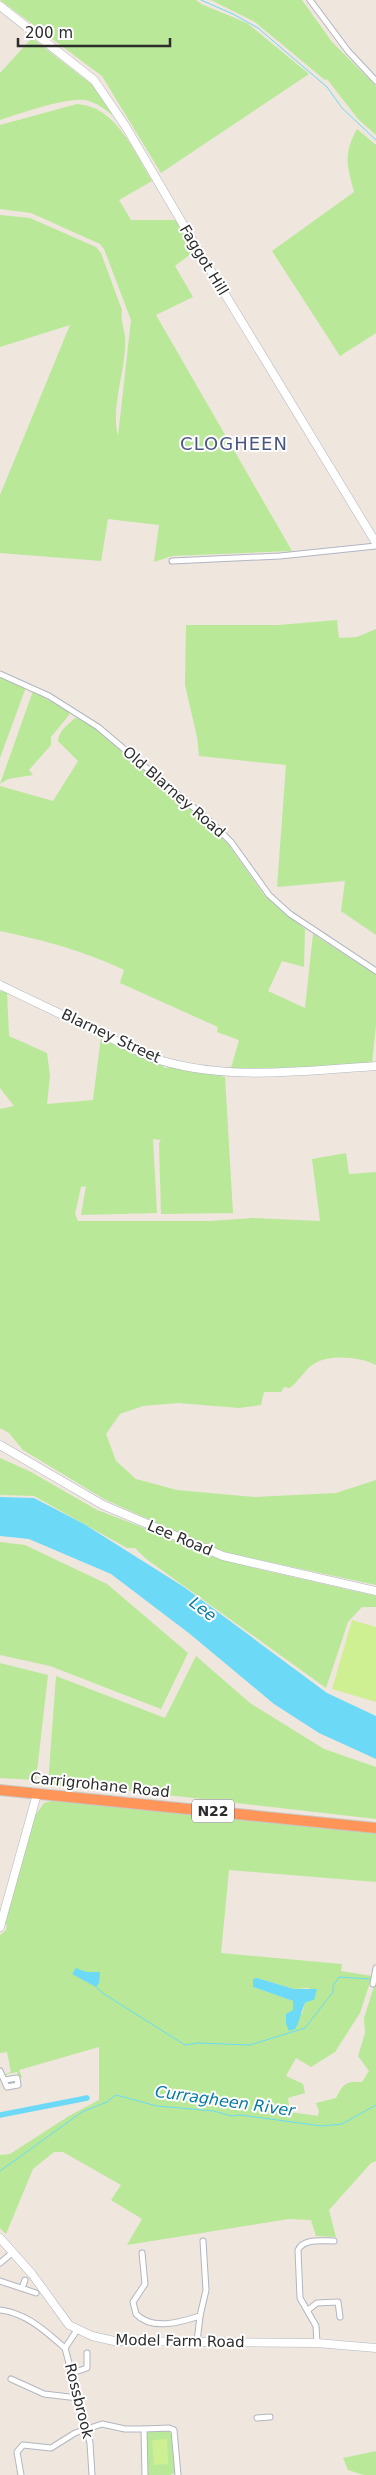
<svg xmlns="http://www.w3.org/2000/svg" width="376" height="2475" viewBox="0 0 376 2475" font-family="'DejaVu Sans',sans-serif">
	<rect width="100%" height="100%" fill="#efe6de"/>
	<g fill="#b9e898" fill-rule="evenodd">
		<path d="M0,0H196L201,4L247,23L309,74L161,173L102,76Z"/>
		<path d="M211,0H302L332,42L376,86V135L358,119L327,79L325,80L255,22Z"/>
		<path d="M32,38L95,87L119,120C109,113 100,104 89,101C70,95 20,114 0,120V73Z"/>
		<path d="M77,104C116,106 134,152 152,181L119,200L131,220H176L196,250L175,266L193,297L156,315L292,551L172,556L154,562L159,525L108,519L101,561L0,553V495L70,325L0,347V215L30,218L96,247L101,253L122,310C120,320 124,327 125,337C127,369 110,405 118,436L131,320L104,249L100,244L31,213L0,209V125Z"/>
		<path d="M357,129L376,145V333L340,356L272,251L354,192C347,165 343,155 357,129Z"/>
		<path d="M337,620L339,638L357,637L376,629V935L341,911L345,881L277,887L286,765L199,756L197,737L185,685L186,625H279Z"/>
		<path d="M0,676L26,687L0,758Z"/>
		<path d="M33,691L69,712V715L51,737V745L29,770L33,775L8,779L0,784Z"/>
		<path d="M75,718L84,720L101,731L202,818L228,844L264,895L305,929L304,967L282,961L268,991L305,1008L313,934L376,975V1025L372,1063L301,1068H231L239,1040L217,1032L218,1027L120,983L124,970C85,951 43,940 0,931V786L53,801L78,761L58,741C59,730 68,725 75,718Z"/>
		<path d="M0,991L7,992L9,1036L47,1053L50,1076L47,1104L93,1100L101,1037L160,1063L165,1068L171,1067L225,1077L233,1213L161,1214L159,1143L161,1140L153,1139L157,1213L81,1215L86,1186L81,1187L75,1214L78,1221H210L253,1218L320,1221L312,1159L346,1153L349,1174L376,1172V1365C361,1357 331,1354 315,1363C306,1368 299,1381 290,1388L284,1387L281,1392H264L261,1405L239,1408L178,1403L143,1406L120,1414L106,1434L116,1461L136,1479L177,1490L254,1497L336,1493L376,1480V1585L218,1551L104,1499L23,1450L9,1433L0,1428V1109L14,1106L0,1088Z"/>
		<path d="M0,1458L31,1472L97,1510L147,1529L207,1555L254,1568L376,1596V1607H362L348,1622L326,1688L145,1558L135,1548H127L34,1496L0,1495Z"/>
		<path d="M0,1542L25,1545L107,1584L188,1653L161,1709L50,1666L0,1655Z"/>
		<path d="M196,1656L250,1703L324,1749L376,1767V1819L133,1791L48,1785L56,1676L165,1718Z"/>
		<path d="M0,1663L48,1675L36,1780L0,1778Z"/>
		<path d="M56,1800L376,1833V1882L229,1870L221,1953L342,1964L341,1971L372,1976L360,2013L335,2052L311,2067L296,2058L286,2076L303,2084L305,2093L288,2098L290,2112L318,2116L319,2111L316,2103L336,2098C343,2084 346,2081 362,2082L369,2071L358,2056L365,2033L364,2018L376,1980V2161L371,2163L329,2210L336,2237L316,2236L311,2220L289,2219L127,2245L142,2219L111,2200L121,2185L63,2152H54L33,2169L6,2234L0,2228V2155L10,2154L69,2116L99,2100V2047L19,2070L22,2077L19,2078L17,2072L7,2074L6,2078L3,2069L5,2074L11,2072L7,2052L0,2053V1935L6,1930L7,1925L5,1923L35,1816L44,1803ZM257,1978L294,1989L309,1988L302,2014L293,2011V2001L253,1987Z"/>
		<path d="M168,2430L171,2434L175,2473L170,2475H148L147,2432Z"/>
		<path d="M376,2451V2475H364L348,2470L343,2458Z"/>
	</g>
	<g fill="#cfef93">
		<path d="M352,1620L376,1627V1702L332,1689Z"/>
		<path d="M167,2439L168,2464L154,2465L152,2440Z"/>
	</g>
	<g fill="#6cdaf6">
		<path d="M0,1497L34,1498L84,1524L184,1587L327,1693L376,1716V1759L319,1733L274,1704L190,1634L111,1574L29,1539L0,1536Z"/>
		<path d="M76,1968L86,1972H100L99,1983L96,1987L72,1974Z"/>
		<path d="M257,1978L294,1989H317L314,2000L306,2002C301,2009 301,2020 295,2029L289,2031L286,2024V2014L293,2010V2001L253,1987V1979Z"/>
	</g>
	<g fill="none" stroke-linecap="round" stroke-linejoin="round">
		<g stroke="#6cdaf6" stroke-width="1">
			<path d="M201,0L233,14L258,28L327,87L342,108L376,140"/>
			<path d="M96,1987L104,1994L185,2045L198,2043L250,2045L305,2028L333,1992V1986L339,1977L369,1979"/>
			<path d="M0,2171L82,2112L107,2102L116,2095L157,2106L214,2111L231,2116L240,2115L322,2126L342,2124L376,2105"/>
		</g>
		<path stroke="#6cdaf6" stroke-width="5.5" d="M0,2115L87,2098"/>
		<defs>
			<g id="street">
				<path d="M310,0L348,51L376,81"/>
				<path d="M172,561L280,556L376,546"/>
				<path d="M0,674L49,696L98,727L213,824L231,842L269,895L290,914L376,971"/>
				<path d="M373,1984L376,1968"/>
				<path d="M0,2071L7,2087L18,2085L17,2078L5,2080"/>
				<path d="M142,2253L145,2284L133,2302L136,2314C152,2331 181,2322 200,2316L206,2290L203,2241"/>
				<path d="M0,2263L13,2252"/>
				<path d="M0,2281L36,2293"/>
				<path d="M22,2288L25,2280"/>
				<path d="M0,2310C27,2313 46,2332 65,2348"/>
				<path d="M308,2310L317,2303L338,2302L340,2317"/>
				<path d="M77,2330L65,2348L90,2443L92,2475"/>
				<path d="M197,2342L200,2316"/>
				<path d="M317,2343L316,2326L300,2298L298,2250C304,2238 322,2241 334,2241"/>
				<path d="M72,2373L87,2368V2353"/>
				<path d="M11,2379L44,2394L78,2398"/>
				<path d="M257,2418L270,2417"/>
				<path d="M21,2475L17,2452L23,2445L51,2448L75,2433L102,2424L125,2429H144"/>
				<path d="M145,2475L144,2429L169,2428L174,2430L178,2475"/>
			</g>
			<g id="secondary">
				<path d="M0,6L94,80L126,127L194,243L376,543"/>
				<path d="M0,985L150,1057C222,1082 301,1071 376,1066"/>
				<path d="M0,1445L103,1505L223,1556L376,1591"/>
				<path d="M0,1927L37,1794"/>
				<path d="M0,2238L32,2274L69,2325L92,2336L114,2341L317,2343L376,2348"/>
			</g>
			<path id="highway" d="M0,1790L376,1828"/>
		</defs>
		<use href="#street" stroke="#b2b6c1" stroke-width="7"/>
		<use href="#secondary" stroke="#b2b6c1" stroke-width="9"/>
		<use href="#highway" stroke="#c8c8c8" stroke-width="12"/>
		<use href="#street" stroke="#fff" stroke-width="5"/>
		<use href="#secondary" stroke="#fff" stroke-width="8"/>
		<use href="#highway" stroke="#ff9559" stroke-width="10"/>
	</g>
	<g text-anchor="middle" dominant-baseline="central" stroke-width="4" stroke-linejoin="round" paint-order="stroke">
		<rect fill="#fff" stroke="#6b6b6b" stroke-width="1" x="192" y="1799.5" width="42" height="23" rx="4"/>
		<g font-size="14" font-weight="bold" fill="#2c2c2c">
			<text x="213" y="1811">N22</text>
		</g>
		<g font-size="15" fill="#2c2c2c" stroke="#fff">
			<text transform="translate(204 260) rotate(59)">Faggot Hill</text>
			<text transform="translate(174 792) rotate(41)">Old Blarney Road</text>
			<text transform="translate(111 1036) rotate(25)">Blarney Street</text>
			<text transform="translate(180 1538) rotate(23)">Lee Road</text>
			<text transform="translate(100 1785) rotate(6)">Carrigrohane Road</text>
			<text transform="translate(180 2341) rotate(1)">Model Farm Road</text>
			<text transform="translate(79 2401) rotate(76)">Rossbrook</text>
		</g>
		<g font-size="16" font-style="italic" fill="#067aa7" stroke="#fff">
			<text transform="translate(203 1609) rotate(37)">Lee</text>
			<text transform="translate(225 2101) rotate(8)">Curragheen River</text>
		</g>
		<g font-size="18" letter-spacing="1" fill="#495780" stroke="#fff">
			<text x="234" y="443">CLOGHEEN</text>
		</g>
	</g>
	<path d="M18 38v8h152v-8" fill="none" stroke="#2c2c2c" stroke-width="2.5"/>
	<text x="25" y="38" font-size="15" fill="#2c2c2c" stroke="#ffffff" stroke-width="4" paint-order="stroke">200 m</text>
</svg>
